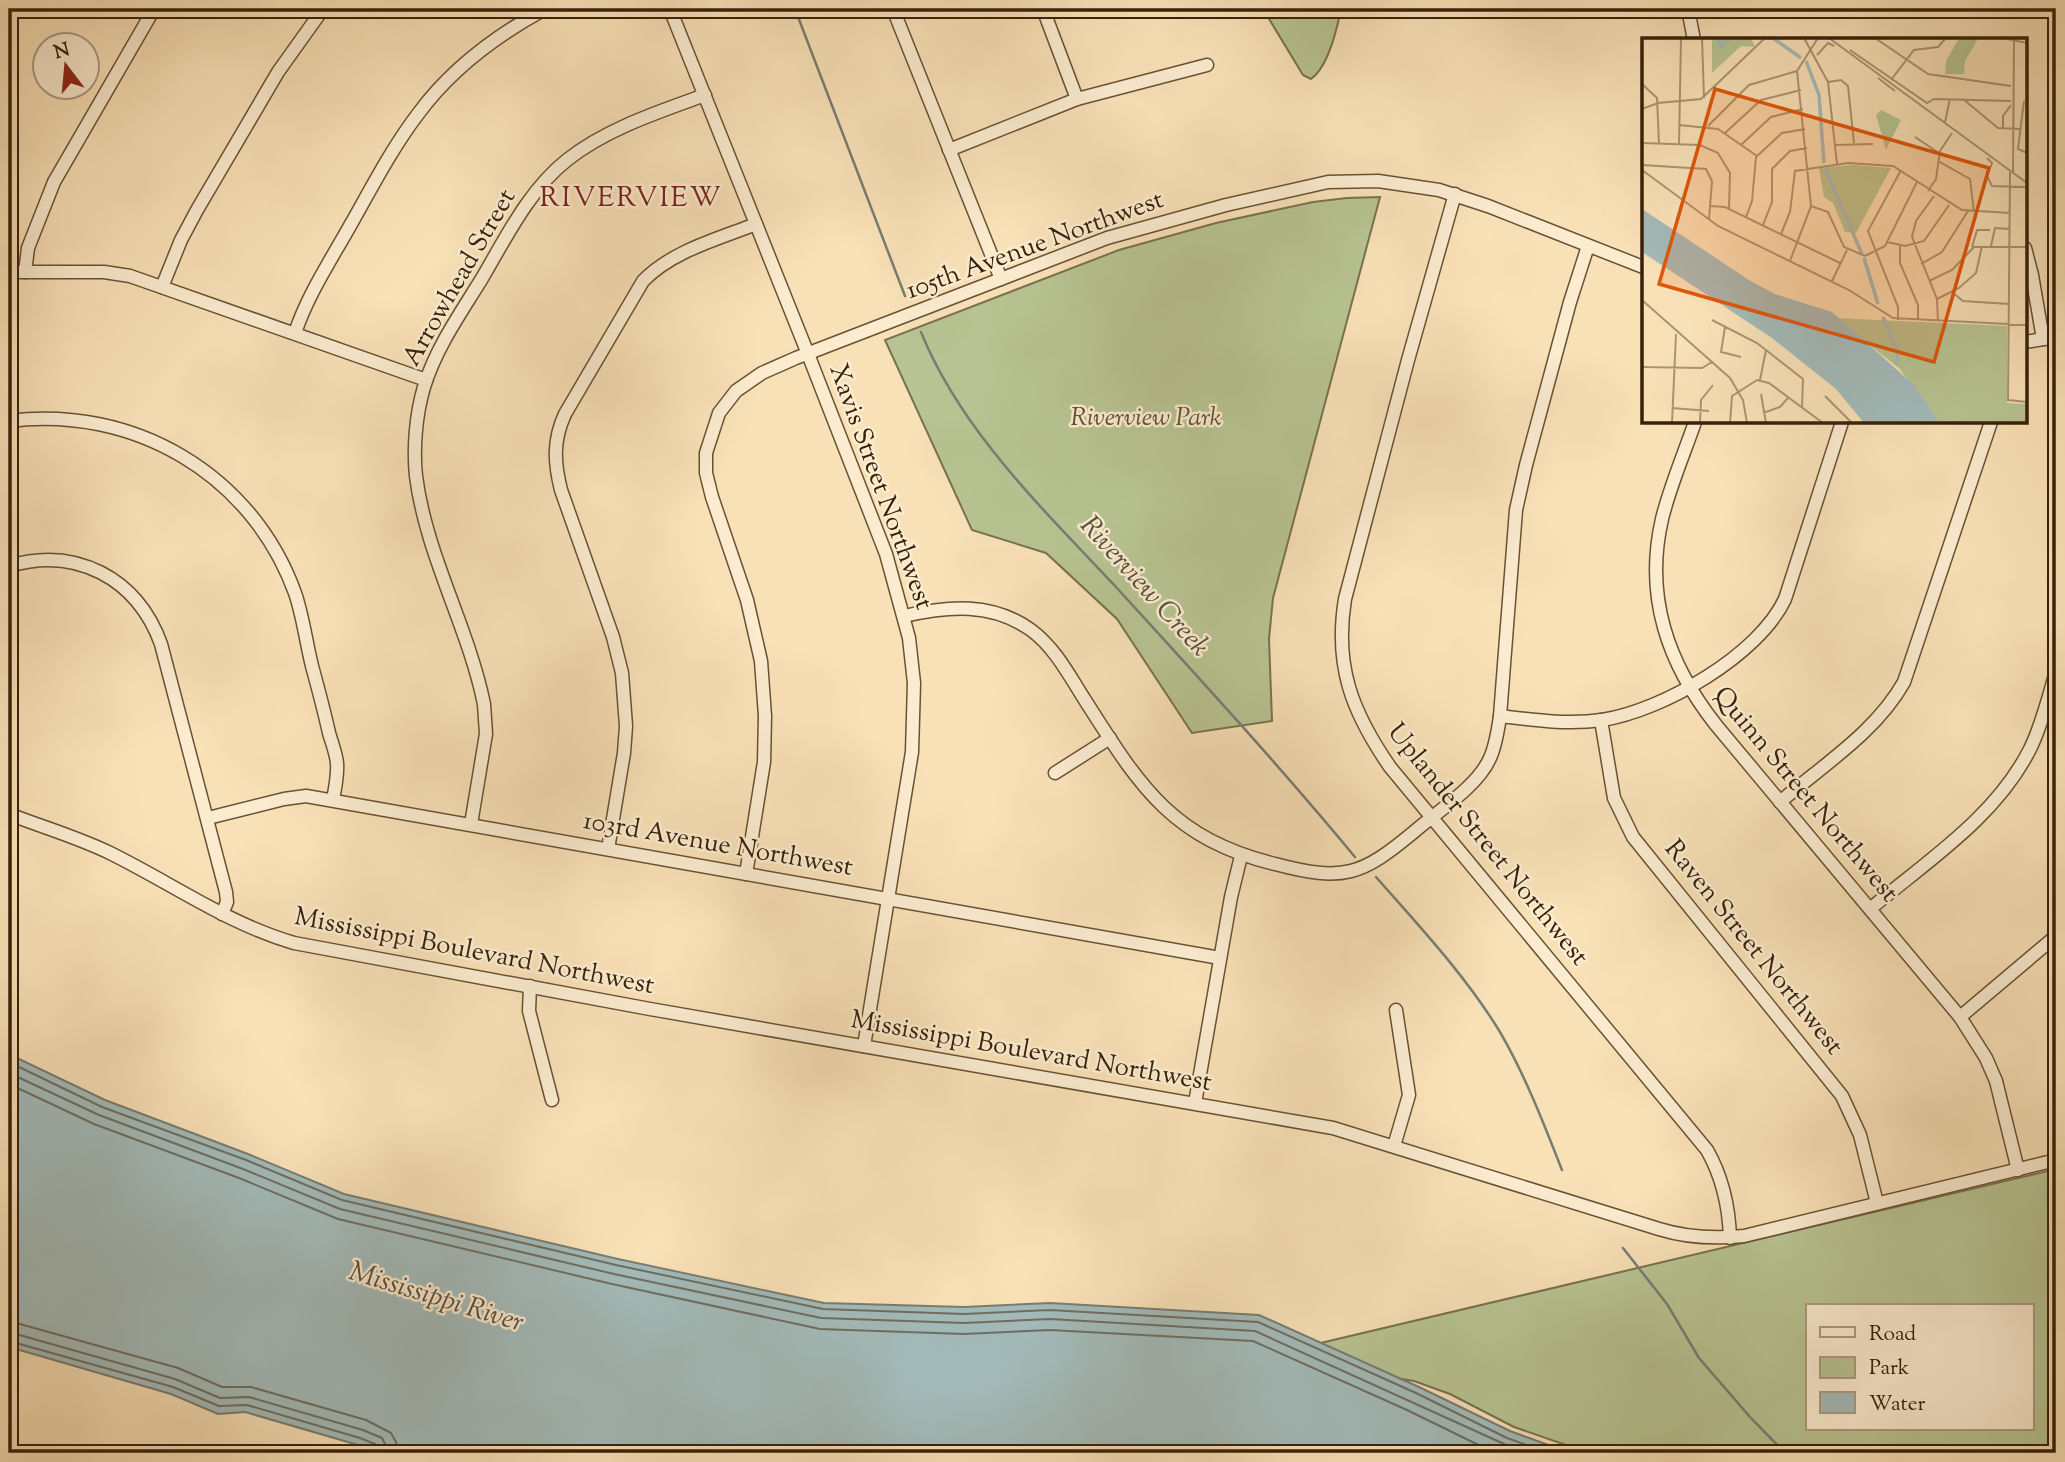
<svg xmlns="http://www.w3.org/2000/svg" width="2065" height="1462" viewBox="0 0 2065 1462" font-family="'Sorts Mill Goudy',serif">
	<rect width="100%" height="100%" fill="#f9e1b7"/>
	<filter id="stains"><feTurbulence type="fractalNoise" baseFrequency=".00286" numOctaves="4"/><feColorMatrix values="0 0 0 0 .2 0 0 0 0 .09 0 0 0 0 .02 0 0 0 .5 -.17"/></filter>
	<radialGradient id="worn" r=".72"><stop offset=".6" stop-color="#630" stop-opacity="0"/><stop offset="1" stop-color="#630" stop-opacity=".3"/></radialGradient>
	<g fill="#b8c493" stroke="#78724e" stroke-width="2" fill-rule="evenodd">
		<path d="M1263,9H1341C1337,29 1328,67 1311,79L1303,75Z"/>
		<path d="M1380,197L1273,598L1269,639L1272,721L1192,733L1117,619L1046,553L972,530L885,340L1119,250L1216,223L1313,202L1347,198Z"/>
		<path d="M2056,1169V1453H1589L1514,1427L1450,1394L1414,1381L1342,1370L1291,1350ZM1808,1306H2032V1429H1808Z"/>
	</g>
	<path fill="#a3bbba" stroke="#787d73" stroke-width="2" d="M9,1057L19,1059L105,1100L248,1154L344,1194L618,1259L824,1303L964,1307L1050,1303L1259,1315L1419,1387L1510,1431L1570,1453H379L358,1445L245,1412L218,1414L171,1394L9,1347Z"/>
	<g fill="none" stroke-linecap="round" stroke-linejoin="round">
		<g stroke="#6e6e62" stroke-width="2">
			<path d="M9,1064L17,1066L102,1107L246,1160L342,1200L616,1265L823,1309L964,1314L1050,1310L1258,1322L1416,1393L1507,1438L1549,1453"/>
			<path d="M9,1073L99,1115L243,1169L340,1209L614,1274L821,1318L964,1323L1050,1319L1255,1331L1524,1453"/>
			<path d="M9,1084L94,1124L239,1178L338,1219L612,1284L820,1329L964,1334L1050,1330L1253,1341L1407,1410L1495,1453"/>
			<path d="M9,1321L178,1368L222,1387H251L366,1420L391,1433L396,1442L398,1453"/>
			<path d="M9,1332L175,1379L220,1398L249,1397L363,1430L382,1438L386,1446L387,1453"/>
			<path d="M9,1341L173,1387L219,1406L247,1405L360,1438L375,1444L379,1453"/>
		</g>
		<g stroke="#787d73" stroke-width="2.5">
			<path d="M795,9L905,296"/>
			<path d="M921,332C961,431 1044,510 1116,587C1197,676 1278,764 1355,857"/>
			<path d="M1376,877C1419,926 1466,976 1500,1032C1525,1075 1544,1124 1562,1170"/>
			<path d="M1623,1248L1667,1304L1699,1358L1750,1417L1785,1453"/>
		</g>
		<defs>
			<g id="minor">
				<path d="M670,9L808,354L886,554L909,638L914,683L912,752L864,1046"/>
				<path d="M893,9L1001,279"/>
				<path d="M1043,9L1077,99"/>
				<path d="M1688,9L1694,40"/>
				<path d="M949,150L1077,99L1207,65"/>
				<path d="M1455,194L1408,360L1345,599C1334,666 1352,712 1390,767L1707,1150C1723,1178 1729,1206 1730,1238"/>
				<path d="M2025,248L2032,275L2043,339"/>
				<path d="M9,272H104L130,276L426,380"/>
				<path d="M25,272L28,248L54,182L154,9"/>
				<path d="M162,287L181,240L197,210L278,72L323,9"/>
				<path d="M295,333C308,294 331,260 351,224C372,187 392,148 418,114C451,69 497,35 545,9"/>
				<path d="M2025,342L2056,337"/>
				<path d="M9,421C133,405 252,474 295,593C303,616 306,642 312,666C318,688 324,710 329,733C332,743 336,753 337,763C338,776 335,788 333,800"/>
				<path d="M1695,422C1684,454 1670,486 1662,519C1644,597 1668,664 1716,725L1960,1017L1986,1058L1996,1081L2018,1170"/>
				<path d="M9,566C76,546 137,578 161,644L226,892L227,902L222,914"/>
				<path d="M904,616C948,606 992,602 1031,630C1054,647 1068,673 1083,697C1138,783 1169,838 1275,864C1344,882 1361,876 1415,831C1438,811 1478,786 1490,758C1496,745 1498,730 1500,716L1516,510L1526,465L1570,302L1588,246"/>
				<path d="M1500,716C1534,720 1568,725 1602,720C1662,711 1759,655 1785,599L1842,422"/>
				<path d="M1601,720L1614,798L1633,837L1842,1096L1860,1135L1877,1203"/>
				<path d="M1055,773L1110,738"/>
				<path d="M1780,802C1823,765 1876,732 1904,682L1991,422"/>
				<path d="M9,814C42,827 77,837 110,853C173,884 226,923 294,943L650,1009L1333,1128L1659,1229C1688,1238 1714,1239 1744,1236L2056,1160"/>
				<path d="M208,818L284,799L306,796L1220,958"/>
				<path d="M471,824L486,734L484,704C468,626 426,555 416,476C413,448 416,414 424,387C436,348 460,314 481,280C506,238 528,191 567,160C606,129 658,112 705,95"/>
				<path d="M608,849L624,753L626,726L622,673L613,637L561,490C554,462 553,440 565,414L643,281C672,251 718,239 756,224"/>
				<path d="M746,874L764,762L765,716L761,661L747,600L712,497L706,473V453L719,413L736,391L762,373L796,358L1107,238L1226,205L1328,182L1378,181L1439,190L1488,206L1643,267"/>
				<path d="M1870,909C1927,861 1996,817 2030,749C2042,725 2048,698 2056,672"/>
				<path d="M530,986L529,1011L552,1100"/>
				<path d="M1960,1017L2056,936"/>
				<path d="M1195,1103L1231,897L1241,856"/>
				<path d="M1394,1146L1409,1095L1396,1010"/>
			</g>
		</defs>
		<use href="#minor" stroke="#685134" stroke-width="15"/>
		<use href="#minor" stroke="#fbecd0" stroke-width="12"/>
	</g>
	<g text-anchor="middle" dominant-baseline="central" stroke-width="5" stroke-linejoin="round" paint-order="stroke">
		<g font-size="26" fill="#382109" stroke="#fbecd0">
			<text transform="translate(1035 246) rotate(-20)">105th Avenue Northwest</text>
			<text transform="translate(460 278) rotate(-60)">Arrowhead Street</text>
			<text transform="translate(880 487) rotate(70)">Xavis Street Northwest</text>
			<text transform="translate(1805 795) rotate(50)">Quinn Street Northwest</text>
			<text transform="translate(718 845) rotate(10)">103rd Avenue Northwest</text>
			<text transform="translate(1487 845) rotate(51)">Uplander Street Northwest</text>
			<text transform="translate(1753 948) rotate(51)">Raven Street Northwest</text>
			<text transform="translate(474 952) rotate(11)">Mississippi Boulevard Northwest</text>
			<text transform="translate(1031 1052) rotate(10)">Mississippi Boulevard Northwest</text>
		</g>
		<g font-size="26" font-style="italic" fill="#5e5232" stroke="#fbecd0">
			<text x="1146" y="418">Riverview Park</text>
		</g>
		<g font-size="28" letter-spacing="2" fill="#7a1f14" stroke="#fbecd0">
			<text x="631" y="199">RIVERVIEW</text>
		</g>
		<g font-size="28" font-style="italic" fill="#584f3e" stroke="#fbecd0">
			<text transform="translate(1144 587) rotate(48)">Riverview Creek</text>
			<text transform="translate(436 1298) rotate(17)">Mississippi River</text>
		</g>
	</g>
	<g transform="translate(1642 38)">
		<rect width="385" height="385" fill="#f9e1b7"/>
		<path d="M70,0H109L113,9L99,8L70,35ZM317,0L336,1L323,23L322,36H303L304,23ZM239,72L259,82L244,112L234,77ZM212,127L249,130L214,195L203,194L191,165L182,159L177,130ZM193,280L365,288V365L385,366V385H298L257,330Z" fill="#b8c493"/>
		<path d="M0,171L107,242L133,256L190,274L273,348L298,385H222L194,351L130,300L0,214Z" fill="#a3bbba"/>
		<path fill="none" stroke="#a3bbba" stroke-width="3.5" d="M76,0L79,9L87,0M131,0L159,20M164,23L177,57L182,125M183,131L220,216M222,220L236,266M241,279L256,315L254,327"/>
		<path fill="none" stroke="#ac9471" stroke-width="2" d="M60,0L62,60M162,0L186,44L195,126M187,0L385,145M233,0L286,36L369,48M361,0L385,5M208,12L285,65L292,61L369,63M175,17L186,5L192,8M236,40L253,53M249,42L272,12L296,9L304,0M186,44L199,42L206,48L212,105M0,46L15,60L17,106M321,61L356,90L379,91M382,63L376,111L385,115M0,71L16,65L59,61L123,0M303,84L308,61M37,87L76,91L115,118M66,88L107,47L155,33M361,90V78L369,67M83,95L119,62L159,52M273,99L297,115M0,105L58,107L76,115L88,135L87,170M37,106L39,0M99,107L129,79L161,71M193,107L231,106M345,120L350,125L345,138L350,148L385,149M296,123L328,141L332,174M0,127L64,131L70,143L67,181M0,132L76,188L207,252L251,280L385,287M368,134L366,362L385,364M371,135L372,0M286,153L294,141L298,113L310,95M292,158L274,183L270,199L295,261L296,284M69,168L83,169L198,225M169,168L186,174L202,209L223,218L243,208L275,144M104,179L110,163L114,119L140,95L163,91M121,187L130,164V131L148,113L165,110M139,196L148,174L153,133L206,125L251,128L320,172L368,175M245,204L263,208L282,203L307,167M258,208V225L276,267V283M349,208L353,190L368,191M330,209L335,192H348M148,223L169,168L155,33L176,0M279,226L300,214L326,173M190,243L205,212M287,243L310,232L332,209H385M310,254L321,263L367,266M295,261L317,250L334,235L340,208M0,262L88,340L101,362L105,385M70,282L115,305L161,341L160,370M256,282V269L226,193L259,132M83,289L79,314L99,319M0,329L60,330L70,324M118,342L124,312M119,356L124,385M183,358L210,385M30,370L67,373M121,375L138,369L146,360M30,385L34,296M58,385L59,362L71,347M88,385L90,358L115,342L127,345L181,385"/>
		<path fill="#df560c" fill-opacity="0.15" stroke="#df560c" stroke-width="3.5" d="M73,51L347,130L292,324L17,246Z"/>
		<rect width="385" height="385" fill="none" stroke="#382109" stroke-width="3.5"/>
	</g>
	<rect width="2065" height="1462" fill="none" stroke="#f9e1b7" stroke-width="35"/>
	<rect x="10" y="10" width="2044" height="1441" fill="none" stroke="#382109" stroke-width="3.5"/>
	<rect x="18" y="18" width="2030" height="1427" fill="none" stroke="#382109" stroke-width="2"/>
	<rect x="1806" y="1304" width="228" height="126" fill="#fbecd0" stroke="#ad9b80" stroke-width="2"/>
	<rect x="1820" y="1327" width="35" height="10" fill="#fbecd0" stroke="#ad9b80" stroke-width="2"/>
	<text x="1869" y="1340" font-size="21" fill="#382109">Road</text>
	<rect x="1820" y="1357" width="35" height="21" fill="#b8c493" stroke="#ad9b80" stroke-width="2"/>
	<text x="1869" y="1374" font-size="21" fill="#382109">Park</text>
	<rect x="1820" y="1392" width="35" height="21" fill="#a3bbba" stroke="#ad9b80" stroke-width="2"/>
	<text x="1869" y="1410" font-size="21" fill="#382109">Water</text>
	<g transform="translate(66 66) rotate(344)"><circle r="33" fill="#fbecd0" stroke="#ad9b80" stroke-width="2"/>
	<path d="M0-5L12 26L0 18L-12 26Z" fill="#8f2418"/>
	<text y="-10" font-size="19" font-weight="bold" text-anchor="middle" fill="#382109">N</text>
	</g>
	<rect width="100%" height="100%" filter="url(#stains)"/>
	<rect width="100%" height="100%" fill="url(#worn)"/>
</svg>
